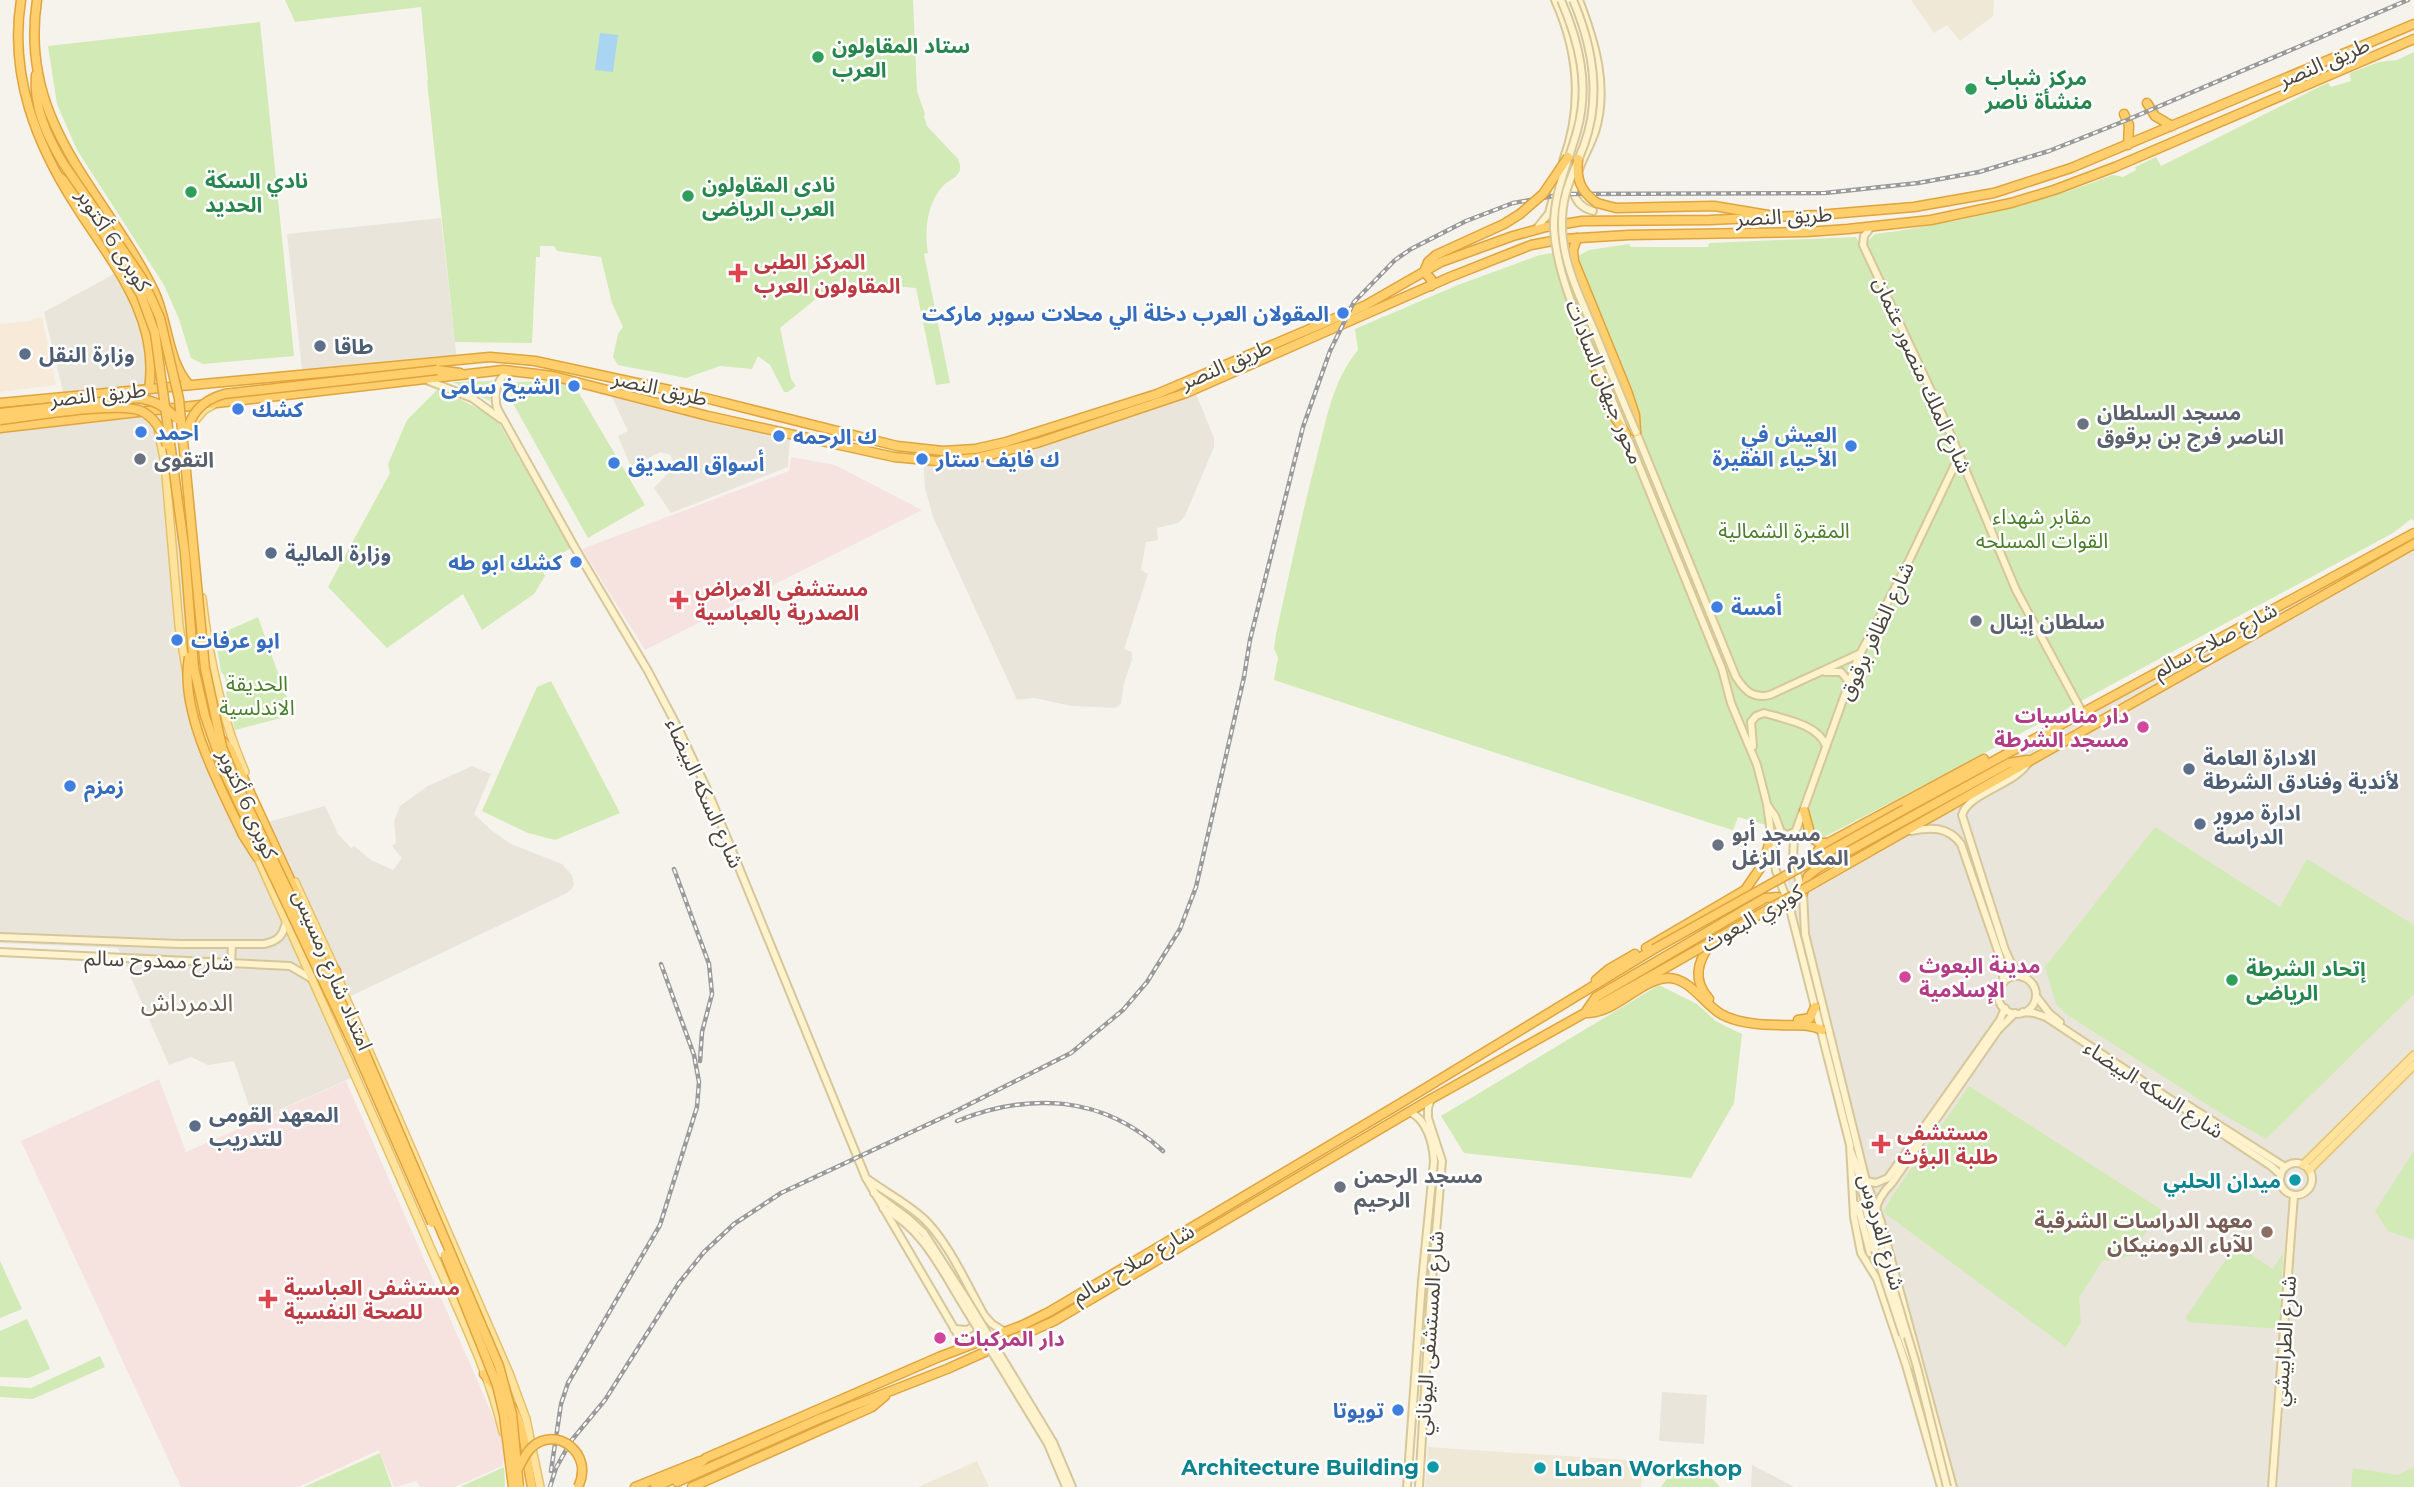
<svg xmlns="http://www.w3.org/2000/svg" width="2414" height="1487" viewBox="0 0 2414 1487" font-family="Montserrat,'Noto Sans Arabic',sans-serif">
	<rect width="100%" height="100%" fill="#f6f3ec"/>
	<g fill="#eae5da">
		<path d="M441,218L457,360L303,378L287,234Z"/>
		<path d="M127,267L152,322L170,399L178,455L192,631L208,717L367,1071L254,1121L234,1061L208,1065L191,1057L169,1065L118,948L0,943V416L67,409L44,312Z"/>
		<path d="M1192,384L1214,438V447L1185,516L1178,523L1157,528L1158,540L1146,542L1141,570L1148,574L1124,649L1132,652V660L1124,683L1121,704L1115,708L1072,706L1034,698L1017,700L933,517L925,488L923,454L956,455L985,451L1138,404Z"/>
		<path d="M610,393L790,437L788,467L671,513L654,488L676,465L670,455L660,452L631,467L618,436L628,431Z"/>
		<path d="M2414,541V1487H1943L1891,1280L1873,1232L1862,1174L1787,879L1930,799Z"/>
		<path d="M472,766L491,774L474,814L491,830L511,844L562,864L572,875L574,884L572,889L565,894L351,996L268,822L325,806L338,834L351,848L354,846L371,860L393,870L402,858L392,846L396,843L394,821L400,806L428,786Z"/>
		<path d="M1662,1392L1707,1395L1704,1444L1659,1441Z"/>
		<path d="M1752,1465L1795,1487H1751Z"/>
	</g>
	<path fill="#f7ead8" d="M42,317L56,385L0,392V324L31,321V319Z"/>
	<g fill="#efe8d6">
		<path d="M1911,0H1994L1993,16L1960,41L1947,25L1934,33Z"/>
		<path d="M1428,1447L1643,1461L1641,1487H1425Z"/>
		<path d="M977,1461L989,1487H918Z"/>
	</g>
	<g fill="#f6e3e0">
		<path d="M791,457L835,465L922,510L645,650L582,549L789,471Z"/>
		<path d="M159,1079L186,1152L346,1081L502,1437L504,1460L502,1466L455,1487H420L417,1481L394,1487L379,1450L298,1487H181L21,1141Z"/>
	</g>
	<g fill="#d2eab5">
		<path d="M285,0H913L917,91L925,114L924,116L927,126L958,159C960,165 962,170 957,175C954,179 948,181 944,185C927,202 924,231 928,253L924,254L950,383L936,385L916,288L838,281L780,328L791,379L796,386L788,392H784L770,365L758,356L752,369L720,366L686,378L618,365L613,357L618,334L623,327L612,303L601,257L557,251L554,246H540V257H536L532,343L455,342L427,81L428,80L421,7L295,22Z"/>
		<path d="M260,22L294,356L203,364L191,358L179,319L164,285L77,150L57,104L48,46Z"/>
		<path d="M2414,52V521L2411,519L2393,533L1953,770L1813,843L1807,841L1804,836L1738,817L1733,830L1707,822L1274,680L1278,658L1274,648L1276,634C1289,576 1301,517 1316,460C1326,422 1332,381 1358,350L1355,329L1458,285L1540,255L1553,253L1556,257L1578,256L1589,250L1629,244L1631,247H1708L1709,243L1856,237L1859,242L1868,241L1875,234C1959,223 2034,205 2113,175L2123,177L2136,170L2135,167L2156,157L2161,166L2323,85L2328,83L2331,87L2351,81L2350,73L2379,62L2397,60Z"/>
		<path d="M493,381L490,401L453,382Z"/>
		<path d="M554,381L576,388L645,505L588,538L510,398L516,382Z"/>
		<path d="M439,388L496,418L571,548L540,566L545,576L534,594L482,630L463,594L387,648L328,587L390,473L388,464L407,420Z"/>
		<path d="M258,617L293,715L235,730L226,693L228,689L224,675L221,672L215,636Z"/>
		<path d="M551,681L620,813L555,840L528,833L482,811L537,687Z"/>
		<path d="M2155,827L2280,907L2307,859L2414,925V994L2266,1139L2222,1114L2066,1014L2056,1004L2045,967Z"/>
		<path d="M1659,985L1697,1004L1717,1022L1742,1034L1734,1103L1691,1178L1464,1153L1441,1116Z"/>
		<path d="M1969,1086L2165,1212L2156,1215L2132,1256L2102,1261L2079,1298L2081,1322L2066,1347L1883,1212L1895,1192Z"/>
		<path d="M2414,1151V1240L2388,1231L2375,1211Z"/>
		<path d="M2236,1245L2273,1269L2283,1253L2280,1329L2188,1322L2186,1317Z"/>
		<path d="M0,1261L22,1309L0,1318Z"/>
		<path d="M27,1319L50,1369L29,1378L0,1377V1331Z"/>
		<path d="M100,1356L105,1367L33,1399L0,1397V1386L31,1388Z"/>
		<path d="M380,1453L392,1487H304Z"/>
		<path d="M504,1467L505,1487H460Z"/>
		<path d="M2414,1467V1487H2351L2353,1468L2398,1475Z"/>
		<path d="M1692,1468L1706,1472L1720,1487H1661L1670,1474Z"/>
	</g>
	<path fill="#a9d4f2" d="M600,33L618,35L613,72L595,70Z"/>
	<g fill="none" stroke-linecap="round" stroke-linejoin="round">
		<defs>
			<g id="secondary">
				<path d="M1555,0C1579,53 1583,107 1563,161"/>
				<path d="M1579,0C1595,42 1609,87 1595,132C1589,150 1576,169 1574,188C1573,200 1582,208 1593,211"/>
				<path d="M1871,227L1864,236L1863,245L1942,414L2016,590L2082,712"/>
				<path d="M1537,228L1549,213L1559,175"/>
				<path d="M509,370C497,380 493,392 497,408L575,548L648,671L678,728L706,787L866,1178L958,1335L959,1348"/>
				<path d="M424,379L472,398L501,419"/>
				<path d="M1609,392L1722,669L1731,703L1757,765L1767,804L1776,871L1789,905L1850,1145L1854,1217L1861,1253L1877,1279L1906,1365L1941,1487"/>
				<path d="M1636,432L1736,677C1745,691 1753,699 1770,695L1859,654"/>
				<path d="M1825,672H1841L1849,682"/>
				<path d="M1753,746L1751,722L1756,716L1764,713C1784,719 1818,724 1826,746"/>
				<path d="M1768,806L1775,816L1781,832L1787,835L1795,832"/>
				<path d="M1911,831C1930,827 1948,826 1961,844L2000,957L2004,982"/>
				<path d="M0,937L180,944H264C278,941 283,936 286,922"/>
				<path d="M0,952L290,966L312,979"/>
				<path d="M231,963L232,945"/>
				<circle cx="2017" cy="995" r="19"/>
				<path d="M2023,977L2011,963L2005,950L1962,815C1968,793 2014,785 2028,763"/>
				<path d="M2036,996L2049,1013L2060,1022"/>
				<path d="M2023,1012L2034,1013L2046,1017L2271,1166L2281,1175"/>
				<path d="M2181,1101L2285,1167"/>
				<path d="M1851,1152L1857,1167L1875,1250"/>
				<circle cx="2296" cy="1179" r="16"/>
				<path d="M866,1178C885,1192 907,1203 924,1219C949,1243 967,1285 984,1315L992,1324L1005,1332"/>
				<path d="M1866,1181L1876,1183L1888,1178L2000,1020L2005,1008"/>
				<path d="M874,1193L909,1219L924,1233L967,1300"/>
				<path d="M1855,1204L1859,1210L1870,1253L1880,1257"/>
				<path d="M883,1208C922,1228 940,1267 962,1303"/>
				<path d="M1882,1251C1875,1221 1868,1207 1892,1183L1998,1030L2015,1013"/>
				<path d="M954,1329L967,1330L979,1324"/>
				<path d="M1903,1335L1914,1366"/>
				<path d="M1053,1442L1072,1487"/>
				<path d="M1048,1444L1066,1487"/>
				<path d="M1407,1487L1422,1281L1434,1161C1433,1143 1427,1120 1410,1112"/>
				<path d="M1419,1487L1430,1305L1442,1161L1428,1118V1108L1431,1099"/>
				<path d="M1953,1487L1881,1222L1866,1181L1805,934L1803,893L1793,860L1794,836L1858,658L1906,567L1960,454"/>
				<path d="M2272,1487L2294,1195"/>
			</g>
			<g id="primary">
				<path d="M193,423L204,410L213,405"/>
				<path d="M158,429L165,464L179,626L187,674"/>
				<path d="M202,598C209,658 221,717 245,772"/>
				<path d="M191,689L215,764L245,831"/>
				<path d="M255,852C312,979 370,1107 425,1235C452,1299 487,1364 503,1432"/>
				<path d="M295,882L336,971L344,994L509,1373L526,1419L540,1487"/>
				<path d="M2303,1165L2414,1055"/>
				<path d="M2309,1170L2414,1065"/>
			</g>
			<g id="highway">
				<path d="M21,0C9,75 36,144 76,206C112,263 160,317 149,389"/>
				<path d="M37,0C18,125 105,191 154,291C168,320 167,360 189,385"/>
				<path d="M36,75C33,106 47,136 63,163"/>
				<path d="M2147,103L2155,116L2172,126"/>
				<path d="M2124,114L2129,125L2128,145"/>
				<path d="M61,178L73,188L99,226"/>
				<path d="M1597,203L1616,208L1714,206L1768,215"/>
				<path d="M1577,238L1573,250L1574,261L1627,391L1635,415L1636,432"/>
				<path d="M1431,286V279L1424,272L1428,262L1436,255L1504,224L1520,214"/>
				<path d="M1580,331L1615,418L1626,434"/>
				<path d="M437,370L460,373"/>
				<path d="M0,403L490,357L535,361L697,396L897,446L943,451L975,449L1006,442L1157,394L1366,305L1441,262L1513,236L1546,227L1582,221L1710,220L1818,215L1914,207L1994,193L2071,168L2414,24"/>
				<path d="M0,428L503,370L553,376L708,416L894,457L937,461L977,458L1037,443L1186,393L1450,277L1531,245L1563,239L1629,235L1806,232L1848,229L1931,220L2011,203L2054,190L2115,167L2414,39"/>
				<path d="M219,737L230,749L328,962L336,971"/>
				<path d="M1905,809L2414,533"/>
				<path d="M1804,811L1811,837L1819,843H1828L1984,759"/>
				<path d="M1904,832L2414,544"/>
				<path d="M243,835L257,857"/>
				<path d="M1813,865L1812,857L1825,843"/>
				<path d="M1803,893L1808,876L1818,868L2009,763L2027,760"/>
				<path d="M1646,948L1745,890L1763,864L1772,834"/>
				<path d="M1596,980L1609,969L1635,954"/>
				<path d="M1709,999C1692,980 1697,961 1712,942"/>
				<path d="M1587,1010L1596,997L1765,898L1778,897L1789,905"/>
				<path d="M1588,1013C1617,1012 1640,980 1667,978C1689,977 1704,1004 1721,1014C1737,1023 1760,1025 1779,1025C1794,1026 1808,1023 1822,1030"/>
				<path d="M1798,1020L1810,1018L1815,1007"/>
				<path d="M484,1374L498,1390"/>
				<path d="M511,1406C526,1429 526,1460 532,1487"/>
				<path d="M677,1482L819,1419L947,1369L1054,1321L1431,1099L1667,967"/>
				<path d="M635,1487L700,1461"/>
				<path d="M655,1487L691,1471L706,1458L778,1427L939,1357L1023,1325L1049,1312L1401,1103L1654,949"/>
				<path d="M692,1487L872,1407L885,1396"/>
			</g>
		</defs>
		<use href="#secondary" stroke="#d6c79b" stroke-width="10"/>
		<use href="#primary" stroke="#e6c16a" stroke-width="10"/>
		<use href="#highway" stroke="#e0a43c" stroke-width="11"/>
		<use href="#secondary" stroke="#fff3cd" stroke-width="6"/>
		<use href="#primary" stroke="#ffe39c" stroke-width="7"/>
		<use href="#highway" stroke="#ffcf6e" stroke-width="8"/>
		<defs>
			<g id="rail">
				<path d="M674,869L709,964L712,994L702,1032L700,1061"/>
				<path d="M957,1121C1030,1092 1103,1095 1163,1151"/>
				<path d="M551,1471L561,1404L568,1383L660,1225L697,1107L699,1082L694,1055L661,964"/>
				<path d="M550,1487L556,1468L571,1441L605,1400L679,1283L704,1252L734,1224L781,1193L948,1115L1071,1053L1123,1010L1147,982L1180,929L1196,887L1244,677L1250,640L1303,427L1330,351L1354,302L1395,260L1411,249L1466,221L1513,203L1565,194L1825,193L1918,183L1979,172L2049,151L2127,120L2408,0"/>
			</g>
		</defs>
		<use href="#rail" stroke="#9a9a9a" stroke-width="4.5"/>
		<use href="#rail" stroke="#fff" stroke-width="2" stroke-dasharray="5" stroke-linecap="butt"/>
		<defs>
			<g id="secondary-bridge">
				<path d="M1561,0C1579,42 1590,85 1577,131C1568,164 1553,193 1554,229C1557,283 1589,342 1609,392"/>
				<path d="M1573,0C1593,47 1602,96 1584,145C1573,175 1561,193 1562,227C1563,263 1579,295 1593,328C1607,363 1621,397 1636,432"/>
				<path d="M1875,1250L1903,1335"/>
				<path d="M1882,1251L1917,1367L1947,1487"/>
				<path d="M967,1300L1053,1442"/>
				<path d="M962,1303L1048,1444"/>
			</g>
			<g id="highway-bridge">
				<path d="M1578,159C1576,179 1580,191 1597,203"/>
				<path d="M63,163L142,278L160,318L179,399L205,668L222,747L238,786L363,1048L499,1366L512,1414L519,1487"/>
				<path d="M1520,214L1543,194L1568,157"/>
				<path d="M99,226L141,295L155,333L185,553L194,668L205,716L226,776L356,1050L432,1223"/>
				<path d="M0,413L137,398C153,400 166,406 177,419"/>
				<path d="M0,420C29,417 119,401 141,411C155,417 162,431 167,445"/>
				<path d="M186,437C189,414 203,400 224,394L437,370"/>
				<path d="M189,657C179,712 220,786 243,835"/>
				<path d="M1654,949L1905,809"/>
				<path d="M1667,967L1904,832"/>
				<path d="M445,1255L497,1385L504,1415L513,1487"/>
				<path d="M519,1467C522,1461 526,1453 531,1448C556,1424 595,1454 578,1487"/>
			</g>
		</defs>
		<use href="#secondary-bridge" stroke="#d6c79b" stroke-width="10" stroke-linecap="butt"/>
		<use href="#highway-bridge" stroke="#e0a43c" stroke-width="11" stroke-linecap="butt"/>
		<use href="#secondary-bridge" stroke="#fff3cd" stroke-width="6"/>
		<use href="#highway-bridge" stroke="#ffcf6e" stroke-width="8"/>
	</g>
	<g fill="#2e9e5b" stroke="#fff" stroke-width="2.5">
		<circle cx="818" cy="57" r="7"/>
		<circle cx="1971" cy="89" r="7"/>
		<circle cx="191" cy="192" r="7"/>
		<circle cx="688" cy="196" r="7"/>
		<circle cx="2232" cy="980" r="7"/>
	</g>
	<g fill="#e0444e" stroke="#fff" stroke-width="2.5">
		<path d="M734.5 262.5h7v7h7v7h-7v7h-7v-7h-7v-7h7z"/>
		<path d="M675.5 589.5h7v7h7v7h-7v7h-7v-7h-7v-7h7z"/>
		<path d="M1877.5 1133.5h7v7h7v7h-7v7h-7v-7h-7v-7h7z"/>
		<path d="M264.5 1288.5h7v7h7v7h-7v7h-7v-7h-7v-7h7z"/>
	</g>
	<g fill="#3f7fe0" stroke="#fff" stroke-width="2.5">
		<circle cx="1343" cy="313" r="7"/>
		<circle cx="574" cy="386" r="7"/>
		<circle cx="238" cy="409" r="7"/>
		<circle cx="141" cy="432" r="7"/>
		<circle cx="779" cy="436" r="7"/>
		<circle cx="1851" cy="446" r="7"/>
		<circle cx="922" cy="459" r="7"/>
		<circle cx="614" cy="463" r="7"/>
		<circle cx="576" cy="562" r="7"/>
		<circle cx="1717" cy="607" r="7"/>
		<circle cx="177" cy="640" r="7"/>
		<circle cx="70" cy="786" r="7"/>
		<circle cx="1398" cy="1410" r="7"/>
	</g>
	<g fill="#5c6f8a" stroke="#fff" stroke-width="2.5">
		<circle cx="320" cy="346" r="7"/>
		<circle cx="25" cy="354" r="7"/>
		<circle cx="271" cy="553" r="7"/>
		<circle cx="2189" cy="769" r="7"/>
		<circle cx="2200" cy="824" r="7"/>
		<circle cx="195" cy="1126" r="7"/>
	</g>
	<g fill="#6b7280" stroke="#fff" stroke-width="2.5">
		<circle cx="2083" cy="424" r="7"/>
		<circle cx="140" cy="459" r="7"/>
		<circle cx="1976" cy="621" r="7"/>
		<circle cx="1718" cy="845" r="7"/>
		<circle cx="1340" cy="1187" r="7"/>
	</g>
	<g fill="#d1479c" stroke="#fff" stroke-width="2.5">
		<circle cx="2143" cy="727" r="7"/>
		<circle cx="1905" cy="977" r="7"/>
		<circle cx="940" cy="1338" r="7"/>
	</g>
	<g fill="#0f9aa8" stroke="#fff" stroke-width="2.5">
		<circle cx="2295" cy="1180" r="7"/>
		<circle cx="1433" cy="1467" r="7"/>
		<circle cx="1540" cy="1468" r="7"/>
	</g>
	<circle fill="#8d6e63" stroke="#fff" stroke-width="2.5" cx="2267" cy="1232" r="7"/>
	<g text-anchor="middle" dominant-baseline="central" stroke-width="5" stroke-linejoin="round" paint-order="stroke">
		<g font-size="21" font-weight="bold" fill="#27864d" stroke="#fff" text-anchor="start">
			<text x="832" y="45">ستاد المقاولون<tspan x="832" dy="24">العرب</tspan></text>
			<text x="1985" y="77">مركز شباب<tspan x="1985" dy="24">منشأة ناصر</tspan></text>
			<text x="205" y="180">نادي السكة<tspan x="205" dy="24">الحديد</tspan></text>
			<text x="702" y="184">نادى المقاولون<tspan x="702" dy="24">العرب الرياضى</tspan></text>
			<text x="2246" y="968">إتحاد الشرطة<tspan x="2246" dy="24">الرياضى</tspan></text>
		</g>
		<g font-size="21" fill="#4b4439" stroke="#fff">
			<text transform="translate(2324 62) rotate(-23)">طريق النصر</text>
			<text transform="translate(1784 216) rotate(-3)">طريق النصر</text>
			<text transform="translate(114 240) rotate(57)">كوبرى 6 أكتوبر</text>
			<text transform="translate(1226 364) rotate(-23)">طريق النصر</text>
			<text transform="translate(1923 375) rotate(66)">شارع الملك منصور عثمان</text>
			<text transform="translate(1605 382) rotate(68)">محور جيهان السادات</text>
			<text transform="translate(660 388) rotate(13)">طريق النصر</text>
			<text transform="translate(98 394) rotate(-6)">طريق النصر</text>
			<text transform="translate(1876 631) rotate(-65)">شارع الظافر برقوق</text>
			<text transform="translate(2215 640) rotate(-28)">شارع صلاح سالم</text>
			<text transform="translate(705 793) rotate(66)">شارع السكه البيضاء</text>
			<text transform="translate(248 804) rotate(66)">كوبرى 6 أكتوبر</text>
			<text transform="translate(1752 918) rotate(-30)">كوبري البعوث</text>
			<text transform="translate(159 960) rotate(2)">شارع ممدوح سالم</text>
			<text transform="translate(333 970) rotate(67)">امتداد شارع رمسيس</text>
			<text transform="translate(2154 1089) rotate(33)">شارع السكه البيضاء</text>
			<text transform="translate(1882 1232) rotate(74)">شارع الفردوس</text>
			<text transform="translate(1133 1263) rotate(-30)">شارع صلاح سالم</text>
			<text transform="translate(1429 1333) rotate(-86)">شارع المستشفى اليوناني</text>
			<text transform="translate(2284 1341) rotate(-86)">شارع الطرابيشي</text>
		</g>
		<g font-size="21" font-weight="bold" fill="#be3a42" stroke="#fff" text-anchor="start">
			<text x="754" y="261">المركز الطبى<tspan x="754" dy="24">المقاولون العرب</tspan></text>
			<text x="695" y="588">مستشفى الامراض<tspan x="695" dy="24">الصدرية بالعباسية</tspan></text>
			<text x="1897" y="1132">مستشفى<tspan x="1897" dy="24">طلبة البؤث</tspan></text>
			<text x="284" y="1287">مستشفى العباسية<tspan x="284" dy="24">للصحة النفسية</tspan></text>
		</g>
		<g font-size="21" font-weight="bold" fill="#366cbe" stroke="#fff" text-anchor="start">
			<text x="1329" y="313" text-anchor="end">المقولان العرب دخلة الي محلات سوبر ماركت</text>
			<text x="560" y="386" text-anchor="end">الشيخ سامى</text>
			<text x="252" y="409">كشك</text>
			<text x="155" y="432">احمد</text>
			<text x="1837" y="434" text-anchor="end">العيش في<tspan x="1837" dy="24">الأحياء الفقيرة</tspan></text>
			<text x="793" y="436">ك الرحمه</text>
			<text x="936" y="459">ك فايف ستار</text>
			<text x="628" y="463">أسواق الصديق</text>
			<text x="562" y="562" text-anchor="end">كشك ابو طه</text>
			<text x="1731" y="607">أمسة</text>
			<text x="191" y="640">ابو عرفات</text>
			<text x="84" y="786">زمزم</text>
			<text x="1384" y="1410" text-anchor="end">تويوتا</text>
		</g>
		<g font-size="21" font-weight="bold" fill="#4e5e75" stroke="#fff" text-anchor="start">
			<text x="334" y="346">طاقا</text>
			<text x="39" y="354">وزارة النقل</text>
			<text x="285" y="553">وزارة المالية</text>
			<text x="2203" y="757">الادارة العامة<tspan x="2203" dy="24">لأندية وفنادق الشرطة</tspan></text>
			<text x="2214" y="812">ادارة مرور<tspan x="2214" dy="24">الدراسة</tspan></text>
			<text x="209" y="1114">المعهد القومى<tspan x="209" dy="24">للتدريب</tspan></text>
		</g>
		<g font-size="21" font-weight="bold" fill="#5b616d" stroke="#fff" text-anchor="start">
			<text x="2097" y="412">مسجد السلطان<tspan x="2097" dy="24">الناصر فرج بن برقوق</tspan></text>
			<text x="154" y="459">التقوى</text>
			<text x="1990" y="621">سلطان إينال</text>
			<text x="1732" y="833">مسجد أبو<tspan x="1732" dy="24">المكارم الزغل</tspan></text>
			<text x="1354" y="1175">مسجد الرحمن<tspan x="1354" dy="24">الرحيم</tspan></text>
		</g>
		<g font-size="21" fill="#4a7f2a" stroke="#fff">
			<text x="2042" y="516">مقابر شهداء<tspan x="2042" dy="24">القوات المسلحه</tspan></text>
			<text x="1784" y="530">المقبرة الشمالية</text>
			<text x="257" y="683">الحديقة<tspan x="257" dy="24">الاندلسية</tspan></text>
		</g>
		<g font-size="21" font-weight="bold" fill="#b23c85" stroke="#fff" text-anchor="start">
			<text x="2129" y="715" text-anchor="end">دار مناسبات<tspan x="2129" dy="24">مسجد الشرطة</tspan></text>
			<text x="1919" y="965">مدينة البعوث<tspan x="1919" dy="24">الإسلامية</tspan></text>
			<text x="954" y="1338">دار المركبات</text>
		</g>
		<g font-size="21" font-weight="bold" fill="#0d838f" stroke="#fff" text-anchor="end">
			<text x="2281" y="1180">ميدان الحلبي</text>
			<text x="1419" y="1467">Architecture Building</text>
			<text x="1554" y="1468" text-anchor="start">Luban Workshop</text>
		</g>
		<g font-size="21" font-weight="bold" fill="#785e54" stroke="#fff" text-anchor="end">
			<text x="2253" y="1220">معهد الدراسات الشرقية<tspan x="2253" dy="24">للآباء الدومنيكان</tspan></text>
		</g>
		<g font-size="24" fill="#6e6250" stroke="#fff">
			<text x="187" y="1002">الدمرداش</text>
		</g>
	</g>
</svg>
